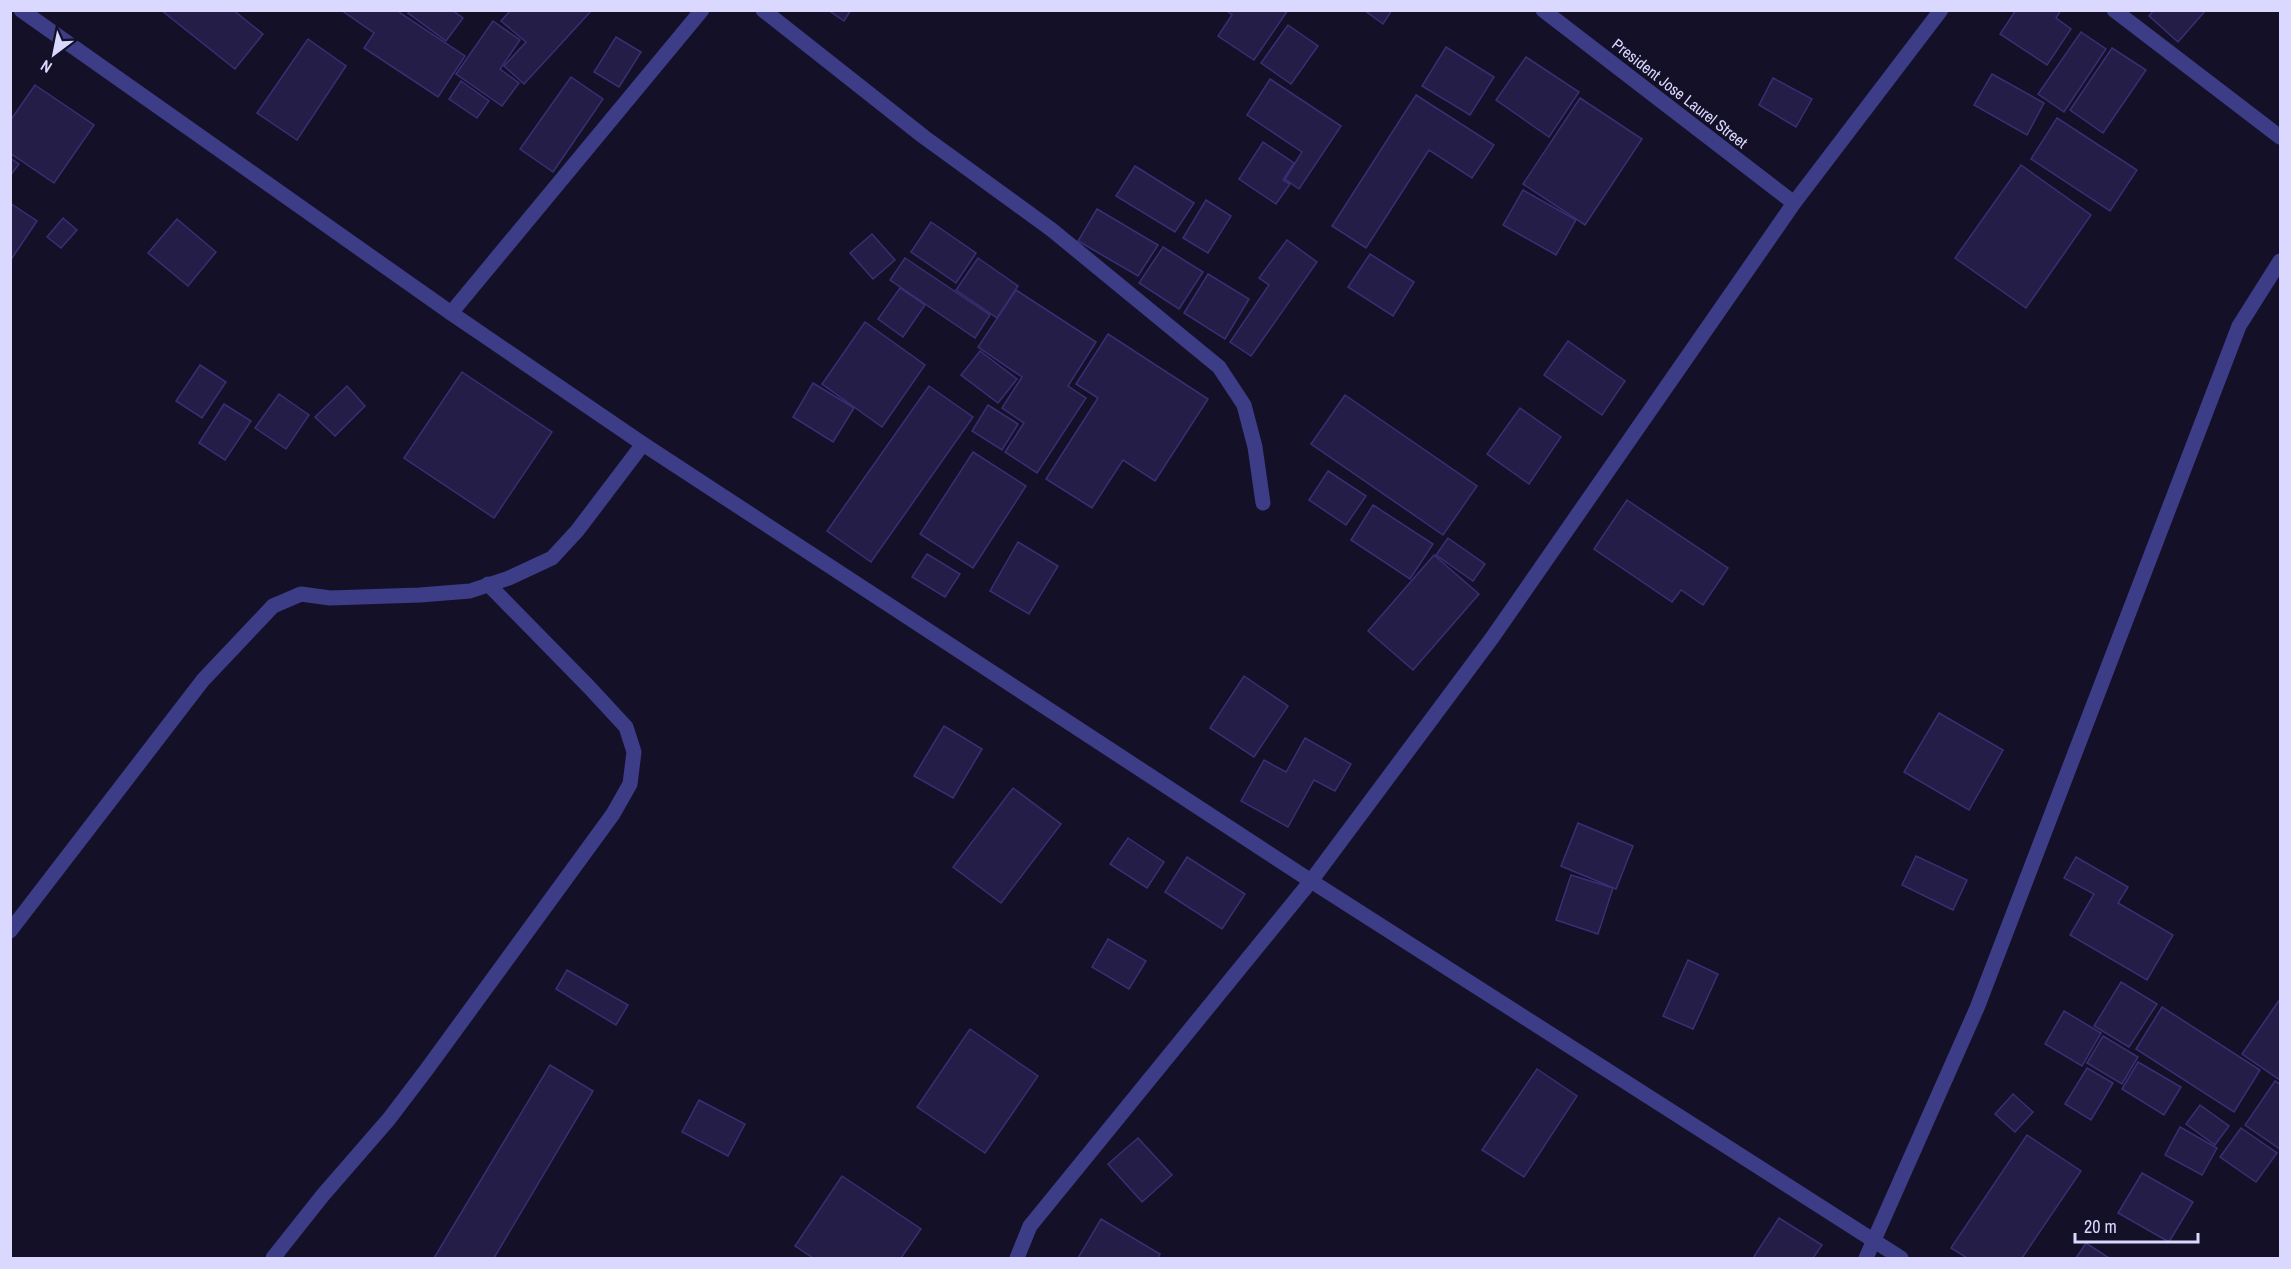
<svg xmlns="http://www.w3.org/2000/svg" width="2291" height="1269" viewBox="0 0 2291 1269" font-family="'Archivo Narrow',sans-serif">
	<rect width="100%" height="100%" fill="#131028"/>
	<g fill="#231d48" stroke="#392f74" stroke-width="1.5">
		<path d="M161,10H233L263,34L235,69Z"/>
		<path d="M341,10H400L399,12L465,56L438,97L364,48L374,33Z"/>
		<path d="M410,10H452L463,18L446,41L408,13Z"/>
		<path d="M511,10H592L524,84L504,66L526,42L501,21Z"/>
		<path d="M828,10H851L844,21Z"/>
		<path d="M1226,10H1288L1254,60L1218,36L1232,15Z"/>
		<path d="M1364,10H1392L1383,24Z"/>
		<path d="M2016,10H2061L2056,18L2071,29L2047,65L2000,34Z"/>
		<path d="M2154,10H2206L2178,42L2149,16Z"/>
		<path d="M493,21L520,40L500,69L519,83L502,106L456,74Z"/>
		<path d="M1288,25L1318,46L1291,84L1261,63Z"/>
		<path d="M2081,32L2106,49L2064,112L2038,94Z"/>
		<path d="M616,37L641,52L619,87L594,72Z"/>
		<path d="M308,39L346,66L297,140L257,113Z"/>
		<path d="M1446,47L1494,77L1470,115L1422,86Z"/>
		<path d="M2112,48L2146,70L2103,133L2070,110Z"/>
		<path d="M1526,57L1579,92L1549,137L1496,100Z"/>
		<path d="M1992,74L2044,103L2027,135L1974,105Z"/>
		<path d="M571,77L603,99L553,172L520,149Z"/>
		<path d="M1773,78L1812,99L1796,127L1759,105Z"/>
		<path d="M1270,79L1341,126L1299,189L1285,179L1302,152L1247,115Z"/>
		<path d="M461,81L489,101L477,118L449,99Z"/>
		<path d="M35,85L94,125L54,183L10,153V121Z"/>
		<path d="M1416,95L1494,145L1472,178L1429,150L1366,248L1332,226Z"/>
		<path d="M1580,98L1642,139L1585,225L1523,184Z"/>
		<path d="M2057,118L2137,170L2110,211L2031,159Z"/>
		<path d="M1263,142L1294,163L1283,180L1290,184L1276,204L1239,179Z"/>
		<path d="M10,158L19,164L10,176Z"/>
		<path d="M2021,165L2091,215L2026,308L1955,258Z"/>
		<path d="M1135,166L1194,203L1175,232L1116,196Z"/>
		<path d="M1523,190L1576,220L1556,255L1503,225Z"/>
		<path d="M1206,200L1231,216L1208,253L1183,238Z"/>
		<path d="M10,203L37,221L10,261Z"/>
		<path d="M1097,209L1158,245L1138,276L1078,241Z"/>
		<path d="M63,218L77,230L61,248L47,237Z"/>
		<path d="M177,219L216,252L188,286L148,253Z"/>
		<path d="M931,222L976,253L956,283L911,252Z"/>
		<path d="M872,234L895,260L873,279L850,253Z"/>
		<path d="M1287,240L1317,262L1251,356L1230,342L1269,285L1259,278Z"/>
		<path d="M1163,247L1203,272L1179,309L1139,283Z"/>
		<path d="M1370,254L1414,282L1393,316L1348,287Z"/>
		<path d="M905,258L990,315L975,338L890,280Z"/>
		<path d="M978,258L1018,286L997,318L956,290Z"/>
		<path d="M1208,274L1249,299L1225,339L1184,313Z"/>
		<path d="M900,288L925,305L903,337L878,319Z"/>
		<path d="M1016,290L1096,342L1068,386L1086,398L1037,473L1005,452L1024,423L1002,408L1022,377L978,347Z"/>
		<path d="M865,322L925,365L882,427L822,384Z"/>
		<path d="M1108,334L1208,399L1155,481L1123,460L1092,508L1046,479L1098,398L1076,384Z"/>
		<path d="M1568,341L1625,381L1602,415L1544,375Z"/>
		<path d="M980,351L1017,379L998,403L961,375Z"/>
		<path d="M200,365L226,382L202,418L176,401Z"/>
		<path d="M462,372L552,432L494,518L404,458Z"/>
		<path d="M813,383L854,408L833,442L793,417Z"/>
		<path d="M347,386L365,406L335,436L315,417Z"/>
		<path d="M929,386L973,417L871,562L827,531Z"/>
		<path d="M279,394L309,415L286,449L255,428Z"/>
		<path d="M1345,395L1477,486L1443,535L1311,444Z"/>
		<path d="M224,404L251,421L225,460L199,443Z"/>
		<path d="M988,405L1018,424L1002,450L972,431Z"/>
		<path d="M1520,408L1561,437L1529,484L1487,454Z"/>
		<path d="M973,452L1026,486L973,568L920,534Z"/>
		<path d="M1328,471L1366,496L1346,525L1309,500Z"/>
		<path d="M1627,500L1728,568L1703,605L1681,590L1672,602L1594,549Z"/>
		<path d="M1373,505L1433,544L1410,579L1351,540Z"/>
		<path d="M1448,538L1485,564L1473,581L1436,555Z"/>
		<path d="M1018,542L1058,566L1029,614L990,591Z"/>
		<path d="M927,554L960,574L945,597L912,577Z"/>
		<path d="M1434,555L1479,594L1413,670L1368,631Z"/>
		<path d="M1244,676L1288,706L1254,757L1210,728Z"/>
		<path d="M1939,713L2003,750L1969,810L1904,772Z"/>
		<path d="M944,726L982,749L953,798L914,776Z"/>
		<path d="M1305,738L1351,764L1335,791L1314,780L1288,827L1241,801L1264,760L1286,772Z"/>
		<path d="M1013,788L1061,824L1001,903L953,867Z"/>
		<path d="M1578,823L1633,846L1616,889L1561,866Z"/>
		<path d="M1128,838L1164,862L1147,888L1110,864Z"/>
		<path d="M1916,856L1967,880L1953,910L1902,885Z"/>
		<path d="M1187,857L1245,894L1222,929L1165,892Z"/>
		<path d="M2076,857L2128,887L2118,903L2173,935L2147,980L2070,935L2094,894L2064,878Z"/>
		<path d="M1571,875L1613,888L1598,934L1556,920Z"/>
		<path d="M1108,939L1146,961L1129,989L1092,967Z"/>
		<path d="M1688,960L1718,974L1693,1029L1663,1016Z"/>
		<path d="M567,970L628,1005L616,1025L556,989Z"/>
		<path d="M2121,982L2157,1004L2129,1047L2094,1026Z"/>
		<path d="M2280,999V1080L2242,1054Z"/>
		<path d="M2162,1007L2260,1070L2234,1112L2136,1049Z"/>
		<path d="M2064,1011L2101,1033L2082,1066L2045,1044Z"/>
		<path d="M970,1029L1038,1076L985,1153L917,1107Z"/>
		<path d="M2103,1036L2138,1057L2122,1084L2087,1063Z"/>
		<path d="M2138,1062L2181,1087L2164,1115L2122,1089Z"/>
		<path d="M550,1065L593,1091L494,1258H434Z"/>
		<path d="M2087,1068L2113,1083L2091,1120L2065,1104Z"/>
		<path d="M1537,1069L1577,1096L1524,1177L1482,1150Z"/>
		<path d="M2275,1081L2280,1084V1149L2245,1125Z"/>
		<path d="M2013,1094L2033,1112L2015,1132L1995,1114Z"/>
		<path d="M699,1100L745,1124L728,1156L682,1132Z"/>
		<path d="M2200,1105L2229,1126L2215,1145L2186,1124Z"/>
		<path d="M2180,1127L2217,1148L2202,1175L2165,1155Z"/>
		<path d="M2241,1128L2277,1153L2256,1182L2220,1157Z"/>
		<path d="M2027,1135L2081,1171L2022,1258H1967L1951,1248Z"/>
		<path d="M1138,1138L1172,1175L1142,1202L1108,1164Z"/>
		<path d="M2142,1173L2193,1202L2169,1242L2118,1213Z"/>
		<path d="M842,1176L921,1229L901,1258H813L795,1246Z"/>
		<path d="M1779,1218L1822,1245L1813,1258H1753Z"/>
		<path d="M1101,1219L1160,1254L1158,1258H1078Z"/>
		<path d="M2086,1243L2109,1258H2076Z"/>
	</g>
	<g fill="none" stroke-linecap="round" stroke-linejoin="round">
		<path stroke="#3c3d86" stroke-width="15" d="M273,1258L323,1195L389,1119L427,1069L613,814L630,784L634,752L626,727L589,687L488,584"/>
		<g stroke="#3c3d86" stroke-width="15">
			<path d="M21,10L451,313L643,444L1311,881L1901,1258"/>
			<path d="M763,10L924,137L1052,230L1219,367L1244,405L1255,447L1263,503"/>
			<path d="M1543,10L1794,203"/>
			<path d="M2114,10L2280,137"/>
			<path d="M451,313L702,10"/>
			<path d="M10,931L203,680L273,606L301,594L330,598L420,595L470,591L509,578L552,558L577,531L643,444"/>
			<path d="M1866,1258L1977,1008L2239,326L2280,261"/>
		</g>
		<path stroke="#3c3d86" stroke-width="15" d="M1017,1258L1030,1226L1311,881L1492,638L1794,203L1941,10"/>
	</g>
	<g text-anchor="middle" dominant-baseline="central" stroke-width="6" stroke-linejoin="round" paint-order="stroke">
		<g font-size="16" fill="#dad8fe" stroke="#131028">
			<text transform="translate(1680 93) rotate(38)">President Jose Laurel Street</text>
		</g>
	</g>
	<rect width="2291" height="1269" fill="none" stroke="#dad8fe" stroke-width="24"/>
	<g transform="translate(54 54) rotate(212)" stroke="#131028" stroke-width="4.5" paint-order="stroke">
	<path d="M0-4.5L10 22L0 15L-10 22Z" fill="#dad8fe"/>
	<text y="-9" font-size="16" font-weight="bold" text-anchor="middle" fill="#dad8fe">N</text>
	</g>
	<path d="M2075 1233v9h123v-9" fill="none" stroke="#dad8fe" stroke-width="3"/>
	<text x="2084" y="1233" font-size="18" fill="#dad8fe" stroke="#131028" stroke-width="4.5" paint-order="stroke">20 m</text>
</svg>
